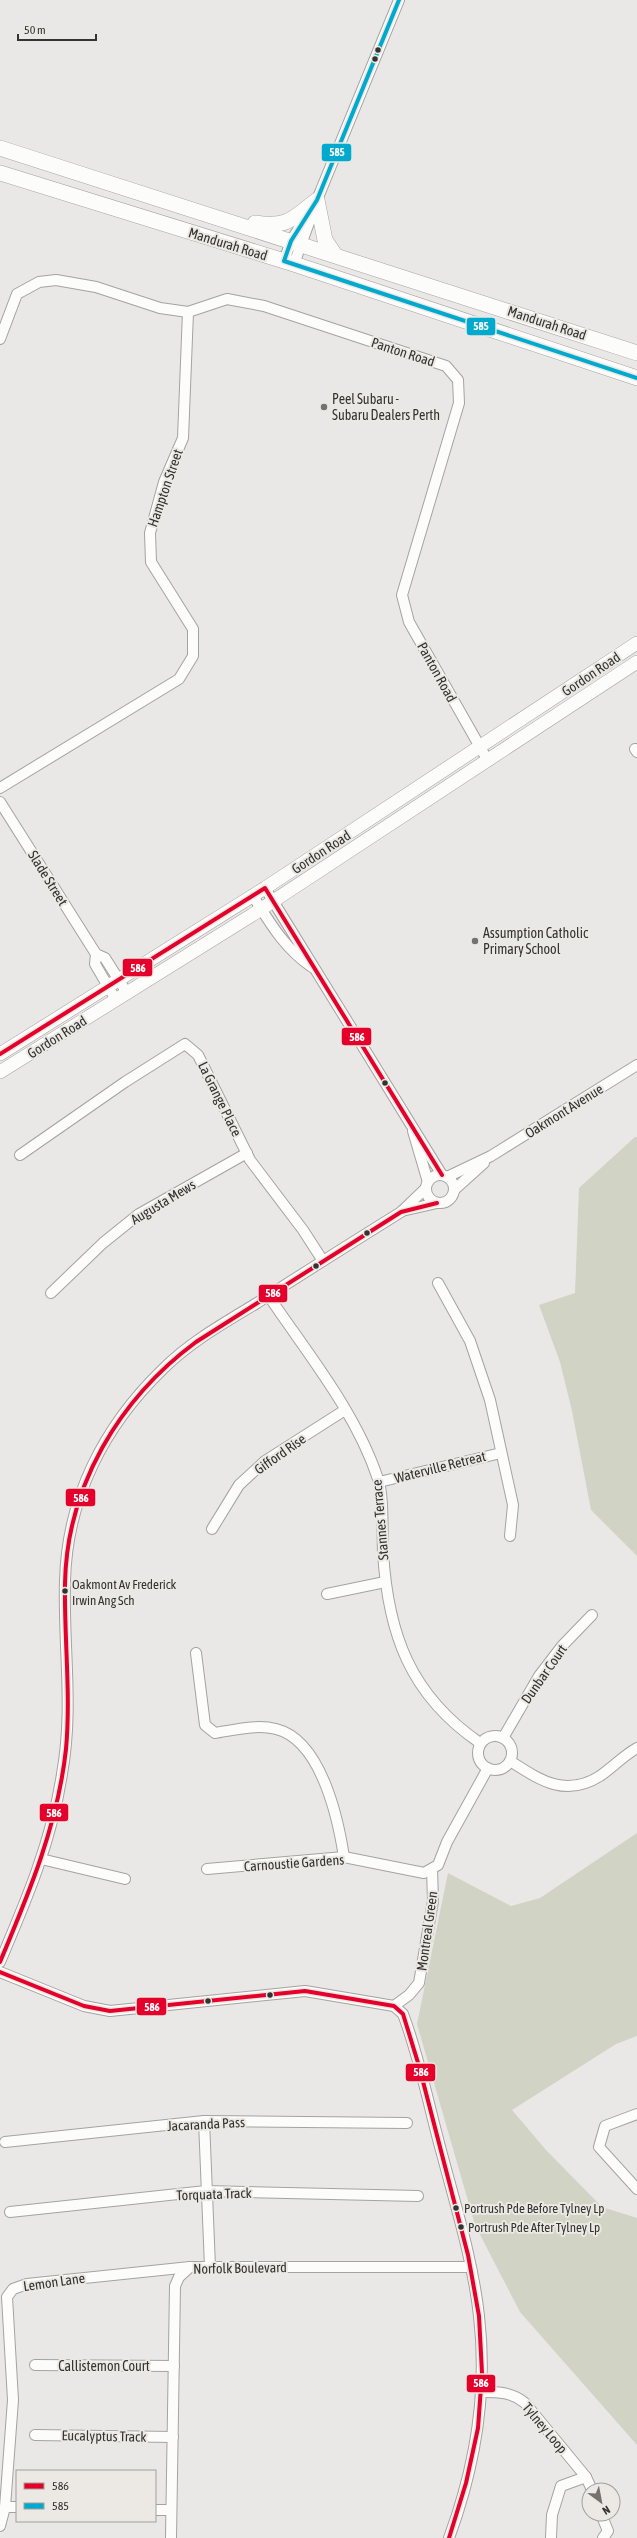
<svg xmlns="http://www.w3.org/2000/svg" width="637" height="2538" viewBox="0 0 637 2538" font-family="'Asap Condensed',sans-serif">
	<rect width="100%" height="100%" fill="#eae8e6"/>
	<g fill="#d1d3c4">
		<path d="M635,1137H637V1556L591,1510L572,1411L560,1362L539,1305L575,1293L579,1188Z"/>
		<path d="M637,1833V2036L616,2044L512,2110L546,2150L602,2207L637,2218V2445L520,2312L475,2225L417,2024L448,1873L511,1906L540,1898Z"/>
	</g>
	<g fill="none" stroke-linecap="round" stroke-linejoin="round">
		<defs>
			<g id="minor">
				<path d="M284,261L291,241L306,217"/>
				<path d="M294,264L319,195L399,0"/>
				<path d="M0,339L17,294L39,282L56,280L96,287L160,308L188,312L227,299L264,306L446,366L458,380L459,403L402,595L409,622L488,761"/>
				<path d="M635,749L637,752"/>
				<path d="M0,788L179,679L193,656V629L151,562L150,533L164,482L183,438L188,312"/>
				<path d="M0,802L96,954L105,958L127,993"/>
				<path d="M265,888L442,1175"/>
				<path d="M253,896C270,923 285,949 312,967"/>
				<path d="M96,954L95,964L116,1000"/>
				<path d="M413,1131L428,1182"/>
				<path d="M20,1155L125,1082L185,1044L198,1055L250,1160L303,1230L323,1261"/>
				<circle cx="440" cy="1189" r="14"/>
				<path d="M447,1177L491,1156L637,1065"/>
				<path d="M454,1190L484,1163"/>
				<path d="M402,1211L437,1203"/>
				<path d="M438,1283L470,1341L490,1400L513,1505L510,1536"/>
				<path d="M51,1293L103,1243L139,1214L247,1153"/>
				<path d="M268,1295C307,1353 356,1412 378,1479C384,1496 382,1533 383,1552C388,1634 410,1695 480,1743"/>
				<path d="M379,1482L501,1453"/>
				<path d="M212,1529L239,1485L265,1461L345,1410"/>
				<path d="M327,1594L385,1582"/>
				<path d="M196,1653L205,1725L215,1733C234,1730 257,1724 276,1729C321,1740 338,1818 344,1857"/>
				<circle cx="495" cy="1753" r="17"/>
				<path d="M503,1738L539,1676L562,1646L592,1615"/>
				<path d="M510,1761C540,1780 565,1798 600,1776C613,1767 623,1756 637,1748"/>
				<path d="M41,1859L125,1879"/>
				<path d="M207,1869L344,1857L424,1873L438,1865L447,1842L488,1768"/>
				<path d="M0,1962C26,1901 52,1840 62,1774C74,1707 63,1647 65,1581C67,1498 104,1426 163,1369C190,1342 224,1323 257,1303C305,1272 353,1242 401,1212L426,1188"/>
				<path d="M0,1972L84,2006L110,2011L305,1991L394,2006L403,2014C420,2059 429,2107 442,2154C456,2207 473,2261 479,2316C488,2393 476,2465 449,2538"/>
				<path d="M394,2006L409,1995L419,1983L433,1901L432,1869"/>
				<path d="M637,2114L605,2126L599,2147L637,2189"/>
				<path d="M204,2121L210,2267"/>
				<path d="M5,2142L204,2121L407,2123"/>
				<path d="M10,2212L206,2191L418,2196"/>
				<path d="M35,2365L174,2366"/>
				<path d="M482,2392C499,2392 512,2392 525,2403L586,2477L592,2490"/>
				<path d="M35,2435L173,2437"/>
				<path d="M5,2507H17"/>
				<path d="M155,2510H171"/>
				<path d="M601,2514L608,2531L603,2538"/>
				<path d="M0,2526L5,2507L13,2400L7,2297L13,2289L27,2284L190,2267H470"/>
				<path d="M171,2538L175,2286L179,2277L190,2267"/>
				<path d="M551,2538L552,2515L561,2486L586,2477"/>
			</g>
			<g id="major">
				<path d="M0,1054L265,888L637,643"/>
				<path d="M0,1072L252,915L637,662"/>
			</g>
			<g id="highway">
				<path d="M0,148L637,353"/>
				<path d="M0,173L294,264L637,378"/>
				<path d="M255,223C288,228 292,219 317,200L325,240L335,255"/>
			</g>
		</defs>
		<use href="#minor" stroke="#a4a3a1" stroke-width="12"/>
		<use href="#major" stroke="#a4a3a1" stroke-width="14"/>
		<use href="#highway" stroke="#a4a3a1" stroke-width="16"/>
		<use href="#minor" stroke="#fcfcfb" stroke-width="10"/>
		<use href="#major" stroke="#fcfcfb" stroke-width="13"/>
		<use href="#highway" stroke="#fcfcfb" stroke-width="15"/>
		<defs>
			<g id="bus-1">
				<path d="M0,1054L265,888L442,1175"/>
				<path d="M0,1962C29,1893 58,1824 66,1749C71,1694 64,1638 65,1583C67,1486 119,1399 196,1342L401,1212L437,1203"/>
				<path d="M0,1972L84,2006L110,2011L305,1991L394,2006L403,2014L419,2066L468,2255L479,2316L482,2373L478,2428L466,2483L449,2538"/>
			</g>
			<path id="bus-2" d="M399,0L317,200L291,241L284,261L637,378"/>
		</defs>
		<use href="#bus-1" stroke="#ece9e4" stroke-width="7"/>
		<use href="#bus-2" stroke="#ece9e4" stroke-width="7"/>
		<use href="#bus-1" stroke="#e4002b" stroke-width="4"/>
		<use href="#bus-2" stroke="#00a9ce" stroke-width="4"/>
	</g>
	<g fill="#343331" stroke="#ece9e4" stroke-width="1.5">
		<circle cx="378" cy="50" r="3.5"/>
		<circle cx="375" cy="59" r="3.5"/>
		<circle cx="385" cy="1083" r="3.5"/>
		<circle cx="367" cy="1233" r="3.5"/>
		<circle cx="316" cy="1266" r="3.5"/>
		<circle cx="65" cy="1591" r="3.5"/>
		<circle cx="270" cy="1995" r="3.5"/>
		<circle cx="208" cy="2001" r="3.5"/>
		<circle cx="456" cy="2208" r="3.5"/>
		<circle cx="461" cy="2227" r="3.5"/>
	</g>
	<g fill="#747270" stroke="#ece9e4" stroke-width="1.5">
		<circle cx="324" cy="407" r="4"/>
		<circle cx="475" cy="941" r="4"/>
	</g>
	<g text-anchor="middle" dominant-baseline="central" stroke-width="4" stroke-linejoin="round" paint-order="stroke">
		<g font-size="13" fill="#343331" stroke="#ece9e4" text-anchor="start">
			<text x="72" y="1584">Oakmont Av Frederick<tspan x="72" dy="16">Irwin Ang Sch</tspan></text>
			<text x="464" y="2208">Portrush Pde Before Tylney Lp</text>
			<text x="468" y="2227">Portrush Pde After Tylney Lp</text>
		</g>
		<g font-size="14" fill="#343331" stroke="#ece9e4">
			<text transform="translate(228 244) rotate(17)">Mandurah Road</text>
			<text transform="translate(547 323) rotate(18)">Mandurah Road</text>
			<text transform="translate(403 352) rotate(18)">Panton Road</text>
			<text transform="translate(165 488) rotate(-71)">Hampton Street</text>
			<text transform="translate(437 672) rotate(61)">Panton Road</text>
			<text transform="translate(591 674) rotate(-34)">Gordon Road</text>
			<text transform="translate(321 852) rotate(-33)">Gordon Road</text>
			<text transform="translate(48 878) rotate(58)">Slade Street</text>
			<text transform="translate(57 1037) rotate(-32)">Gordon Road</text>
			<text transform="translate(220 1099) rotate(64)">La Grange Place</text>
			<text transform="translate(564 1111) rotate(-32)">Oakmont Avenue</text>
			<text transform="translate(163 1202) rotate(-31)">Augusta Mews</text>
			<text transform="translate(280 1454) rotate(-35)">Gifford Rise</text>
			<text transform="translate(440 1467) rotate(-14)">Waterville Retreat</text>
			<text transform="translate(380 1520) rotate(-95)">Stannes Terrace</text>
			<text transform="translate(544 1674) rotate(-55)">Dunbar Court</text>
			<text transform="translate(294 1863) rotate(-4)">Carnoustie Gardens</text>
			<text transform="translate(427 1931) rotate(-82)">Montreal Green</text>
			<text transform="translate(206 2124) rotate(-3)">Jacaranda Pass</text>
			<text transform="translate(214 2194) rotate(-2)">Torquata Track</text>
			<text transform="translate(240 2268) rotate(-1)">Norfolk Boulevard</text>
			<text transform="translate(54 2282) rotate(-8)">Lemon Lane</text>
			<text x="104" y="2366">Callistemon Court</text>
			<text transform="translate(545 2428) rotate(50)">Tylney Loop</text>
			<text transform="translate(104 2436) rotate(1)">Eucalyptus Track</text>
		</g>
		<g font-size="14" fill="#343331" stroke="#ece9e4" text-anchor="start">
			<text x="332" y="399">Peel Subaru -<tspan x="332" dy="16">Subaru Dealers Perth</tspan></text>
			<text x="483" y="933">Assumption Catholic<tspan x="483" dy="16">Primary School</tspan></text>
		</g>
	</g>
	<g stroke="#ece9e4" stroke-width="1.5">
		<rect x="321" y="143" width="31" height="19" rx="4" fill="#00a9ce"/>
		<rect x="466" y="317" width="30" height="19" rx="4" fill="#00a9ce"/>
		<rect x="122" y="958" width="31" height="19" rx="4" fill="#e4002b"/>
		<rect x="341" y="1027" width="31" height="19" rx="4" fill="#e4002b"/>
		<rect x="258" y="1284" width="30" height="19" rx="4" fill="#e4002b"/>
		<rect x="65" y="1488" width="31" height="19" rx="4" fill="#e4002b"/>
		<rect x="39" y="1803" width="30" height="19" rx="4" fill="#e4002b"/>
		<rect x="136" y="1997" width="31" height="19" rx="4" fill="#e4002b"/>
		<rect x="405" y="2063" width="31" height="19" rx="4" fill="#e4002b"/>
		<rect x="466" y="2374" width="30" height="19" rx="4" fill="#e4002b"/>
	</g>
	<g font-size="11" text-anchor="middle" font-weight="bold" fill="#fff">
		<text x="337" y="156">585</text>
		<text x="481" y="330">585</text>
		<text x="138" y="972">586</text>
		<text x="357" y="1041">586</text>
		<text x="273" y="1297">586</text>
		<text x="81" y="1502">586</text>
		<text x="54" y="1817">586</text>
		<text x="152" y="2011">586</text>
		<text x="421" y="2076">586</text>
		<text x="481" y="2387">586</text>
	</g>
	<rect x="16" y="2470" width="140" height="52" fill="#ece9e4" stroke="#a2a09c"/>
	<rect x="24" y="2483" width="20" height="6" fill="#e4002b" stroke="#a2a09c"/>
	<text x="52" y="2490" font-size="12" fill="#343331">586</text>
	<rect x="24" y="2503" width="20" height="6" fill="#00a9ce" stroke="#a2a09c"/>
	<text x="52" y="2510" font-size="12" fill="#343331">585</text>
	<g transform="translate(601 2502) rotate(148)"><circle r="19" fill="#ece9e4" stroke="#a2a09c"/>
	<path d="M0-3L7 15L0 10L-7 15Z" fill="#747270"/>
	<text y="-6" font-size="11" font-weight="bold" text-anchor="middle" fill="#343331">N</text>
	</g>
	<path d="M18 34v6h78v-6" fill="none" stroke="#343331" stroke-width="2"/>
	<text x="24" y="34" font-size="12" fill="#343331" stroke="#ece9e4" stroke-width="3" paint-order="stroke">50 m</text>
</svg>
